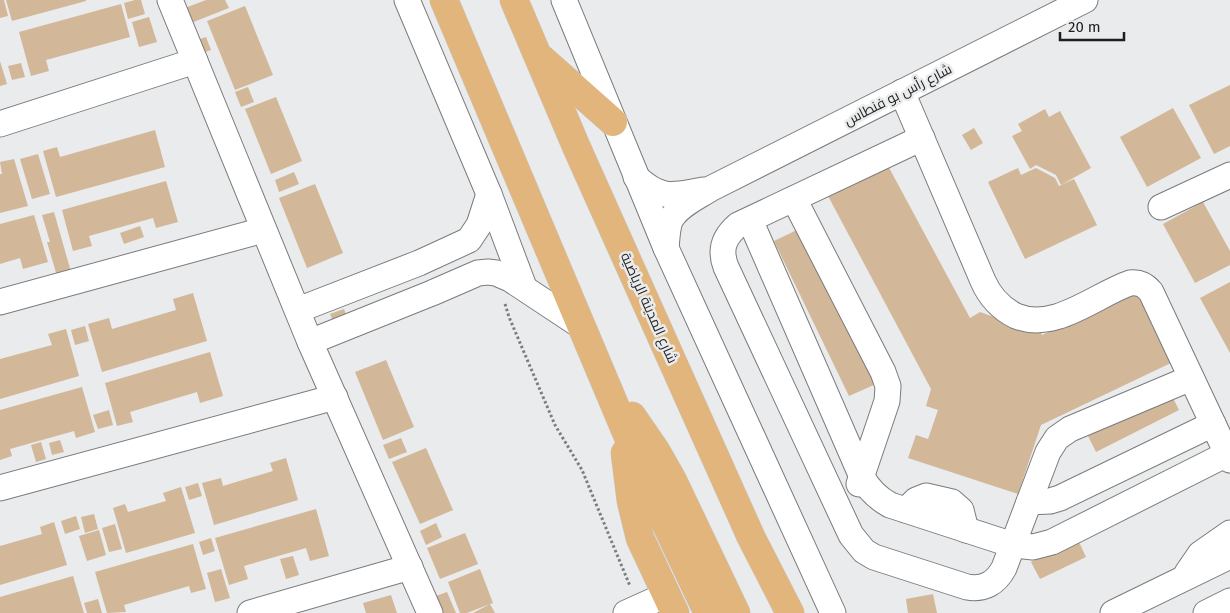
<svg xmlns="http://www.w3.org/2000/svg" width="1230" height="613" viewBox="0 0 1230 613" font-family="'Fira Sans',Cairo,sans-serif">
	<rect width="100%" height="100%" fill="#eaebec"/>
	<g fill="#d2b798">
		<path d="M0,0H4L8,16L0,18Z"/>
		<path d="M6,0H86V1L12,21Z"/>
		<path d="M135,0H141L145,14L128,19L124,3Z"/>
		<path d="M206,0H225L229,8L191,23L185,8Z"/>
		<path d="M121,4L130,37L46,60L49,71L31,76L19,32Z"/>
		<path d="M245,6L273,75L235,90L207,21Z"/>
		<path d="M149,17L157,42L139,47L132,22Z"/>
		<path d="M206,37L211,50L203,53L197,40Z"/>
		<path d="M0,61L7,84L0,86Z"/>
		<path d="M21,63L25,77L12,80L8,66Z"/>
		<path d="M1230,85V146L1214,154L1189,105Z"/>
		<path d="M248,87L254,102L241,107L235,92Z"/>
		<path d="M276,97L302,161L271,174L245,109Z"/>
		<path d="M1173,108L1201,158L1147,187L1120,137Z"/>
		<path d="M1045,109L1049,117L1060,111L1091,168L1061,185L1056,175L1036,165L1030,169L1012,136L1022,131L1018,124Z"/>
		<path d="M974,128L983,143L971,150L962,135Z"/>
		<path d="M155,130L165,167L56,197L43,151L57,147L60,157Z"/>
		<path d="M38,154L50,194L32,199L20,159Z"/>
		<path d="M14,159L28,206L0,213V174H2L0,162Z"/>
		<path d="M887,164L970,318L980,312L1024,328L1036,322L1042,335L1139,288L1175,361L1041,425L1018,494L908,458L916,435L928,439L938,410L926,406L931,389L828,196Z"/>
		<path d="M1018,168L1021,175L1036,168L1055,178L1059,186L1074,179L1097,225L1025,259L988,182Z"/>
		<path d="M294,172L299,184L279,192L275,180Z"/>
		<path d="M166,181L178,222L156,228L153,218L89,236L92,246L73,251L62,210Z"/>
		<path d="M315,184L343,253L307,268L279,198Z"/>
		<path d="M1203,202L1230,251V265L1195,283L1163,224Z"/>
		<path d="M54,212L71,272L57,276L47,242H50L42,215Z"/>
		<path d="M34,215L48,262L23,269L20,258L0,264V224Z"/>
		<path d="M140,226L144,237L124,244L120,233Z"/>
		<path d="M801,228L876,384L849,396L774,241Z"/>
		<path d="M1230,282V353L1200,298Z"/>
		<path d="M193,293L207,341L102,372L88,324L109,318L112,329L176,310L173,299Z"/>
		<path d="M344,309L348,320L335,326L330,314Z"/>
		<path d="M85,326L89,341L75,345L71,330Z"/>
		<path d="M66,329L79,376L0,399V359L52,345L48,334Z"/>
		<path d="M210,352L223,396L200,403L197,392L130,412L133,422L117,426L105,383Z"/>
		<path d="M386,360L414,427L383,440L355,372Z"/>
		<path d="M82,387L95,432L76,438L74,431L10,449L12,456L0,460V410Z"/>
		<path d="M1171,394L1179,410L1096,452L1088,436Z"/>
		<path d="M109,410L113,425L98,429L93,415Z"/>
		<path d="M401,438L407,452L389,459L383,445Z"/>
		<path d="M60,440L64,452L52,455L49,443Z"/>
		<path d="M41,442L46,459L36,462L31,445Z"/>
		<path d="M426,448L453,510L420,524L392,462Z"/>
		<path d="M286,458L298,500L214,525L202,483L221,478L223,486L273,471L270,463Z"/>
		<path d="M198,483L202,496L189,500L185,487Z"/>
		<path d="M181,487L195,533L126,553L113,508L125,504L128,512L166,501L163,493Z"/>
		<path d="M316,509L329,556L310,561L306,548L244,566L248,579L229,585L215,538Z"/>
		<path d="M94,514L98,529L85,533L81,517Z"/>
		<path d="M76,516L80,529L65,534L61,521Z"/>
		<path d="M54,522L67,565L0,585V546L42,534L40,527Z"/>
		<path d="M436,523L442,537L426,545L420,531Z"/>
		<path d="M115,524L122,549L109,552L102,528Z"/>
		<path d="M99,530L106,555L87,561L79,536Z"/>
		<path d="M465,533L478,564L440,579L427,548Z"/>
		<path d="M211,538L215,551L203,555L199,542Z"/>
		<path d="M1078,540L1086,557L1040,579L1031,562Z"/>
		<path d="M193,544L206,589L191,593L189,586L124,605L126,612L107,613L95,572Z"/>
		<path d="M293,556L299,575L286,579L280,559Z"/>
		<path d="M221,569L230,598L215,602L207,573Z"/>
		<path d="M480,569L493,603L490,604L495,613H473L490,604L467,613H460L448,582Z"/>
		<path d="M73,576L84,613H0V597Z"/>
		<path d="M447,592L456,613H440L433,597Z"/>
		<path d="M933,594L937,613H908L906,599Z"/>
		<path d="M391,595L397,613H366L363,603Z"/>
		<path d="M98,599L102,613H87L84,603Z"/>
	</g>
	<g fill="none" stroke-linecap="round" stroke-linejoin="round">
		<defs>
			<g id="minor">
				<path d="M170,0L310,342L430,613"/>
				<path d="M407,0L489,194L524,287"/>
				<path d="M564,0L666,248L833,613"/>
				<path d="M902,92L983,281C990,297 1000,308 1016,316C1055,332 1095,295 1130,283C1140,282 1145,285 1151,292L1230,460"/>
				<path d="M0,124L195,61"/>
				<path d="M922,138L738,225C724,237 719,249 726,267L851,535L864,551L874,557L967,587C984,590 996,583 1004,568L1048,452L1057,438L1070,429L1191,378"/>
				<path d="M636,177C661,200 672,196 703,190"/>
				<path d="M794,199L883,372L888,386L887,401L859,484"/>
				<path d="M1161,207L1230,175"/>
				<path d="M750,220L862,477C869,490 877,498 890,505L1013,545L1033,547L1052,542L1227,454"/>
				<path d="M666,248C667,240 667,229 670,221C677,206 698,197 710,189L1085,0"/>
				<path d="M0,302L263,230"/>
				<path d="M298,310L419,263L469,240L479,225L489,194"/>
				<path d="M310,342L432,293L478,273L488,272L496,273L510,279L581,326"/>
				<path d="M0,488L335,397"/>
				<path d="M1029,502L1050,501L1060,498L1213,424"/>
				<path d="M906,510L916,500L926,496L952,502L961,510L966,530"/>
				<path d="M1187,573L1200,554L1230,533"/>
				<path d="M250,613L410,567"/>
				<path d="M626,613L666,595"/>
				<path d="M1113,613L1230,556"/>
				<path d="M1206,613L1230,601"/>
			</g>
			<g id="major">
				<path d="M444,0L656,503L708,613"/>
				<path d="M514,0L576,146L751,537L790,613"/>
				<path d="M542,59L613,122"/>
				<path d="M632,416L656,451L673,481L736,613"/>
				<path d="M625,453L631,501L640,538L675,613"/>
			</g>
		</defs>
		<use href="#minor" stroke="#7a7b7c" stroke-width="27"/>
		<use href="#major" stroke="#c9c9c9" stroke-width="29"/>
		<path stroke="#7c7d7d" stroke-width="3" stroke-dasharray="2.5 2.5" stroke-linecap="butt" d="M505,304L509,317L555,425L582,470L630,586"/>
		<use href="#minor" stroke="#fff" stroke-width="25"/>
		<use href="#major" stroke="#e1b57b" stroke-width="28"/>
	</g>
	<g text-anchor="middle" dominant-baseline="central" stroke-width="5" stroke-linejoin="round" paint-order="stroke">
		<g font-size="14" fill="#1e1e1e" stroke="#eaebec">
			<text transform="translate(898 95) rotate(-27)">شارع رأس بو فنطاس</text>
			<text transform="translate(649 308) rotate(66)">شارع المدينة الرياضية</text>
		</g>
	</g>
	<path d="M1060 32v8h64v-8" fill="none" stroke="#1e1e1e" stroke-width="2.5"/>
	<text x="1068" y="32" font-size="15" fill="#1e1e1e" stroke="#eaebec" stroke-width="4" paint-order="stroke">20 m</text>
</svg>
